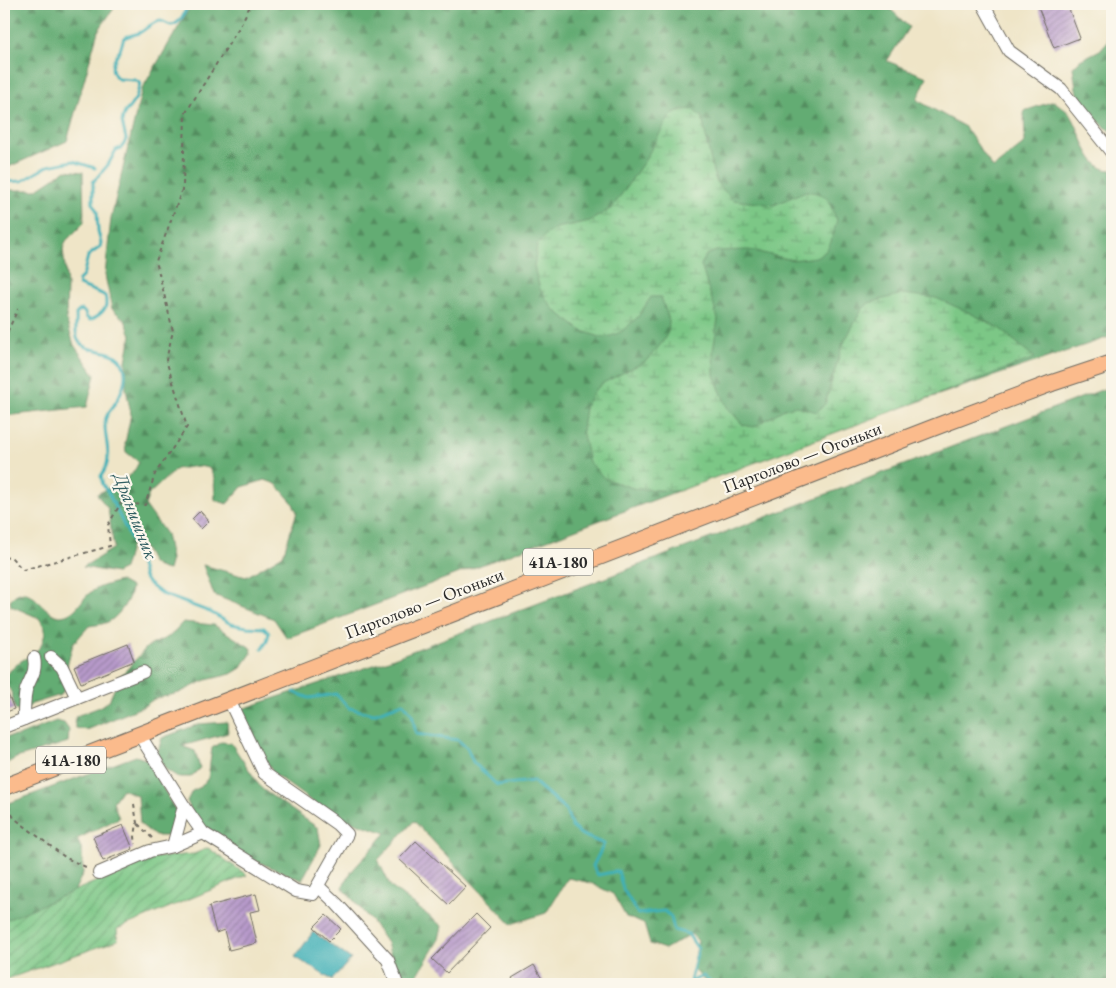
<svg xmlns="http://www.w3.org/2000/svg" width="1116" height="988" viewBox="0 0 1116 988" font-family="'EB Garamond',serif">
	<defs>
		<pattern id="forest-firs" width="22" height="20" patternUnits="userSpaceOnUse" patternTransform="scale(1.25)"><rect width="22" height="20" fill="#64ac73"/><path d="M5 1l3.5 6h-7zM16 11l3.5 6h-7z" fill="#538c5f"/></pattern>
		<pattern id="wetland-marsh" width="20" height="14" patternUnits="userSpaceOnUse" patternTransform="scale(1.25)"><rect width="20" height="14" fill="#7bc786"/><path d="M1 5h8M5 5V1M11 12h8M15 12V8" fill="none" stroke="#65a26e"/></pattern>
		<pattern id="garden-furrows" width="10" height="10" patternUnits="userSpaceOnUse" patternTransform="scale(1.25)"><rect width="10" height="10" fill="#7bc786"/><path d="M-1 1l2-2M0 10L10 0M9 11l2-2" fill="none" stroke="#65a26e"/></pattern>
		<pattern id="building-hatch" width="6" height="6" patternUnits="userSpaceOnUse" patternTransform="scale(1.25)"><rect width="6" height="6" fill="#b79aca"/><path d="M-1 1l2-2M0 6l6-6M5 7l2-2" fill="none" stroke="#957ea4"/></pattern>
	</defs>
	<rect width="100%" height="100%" fill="#fbf7ec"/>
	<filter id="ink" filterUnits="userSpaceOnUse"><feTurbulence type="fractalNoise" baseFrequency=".02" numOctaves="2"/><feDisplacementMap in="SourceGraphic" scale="10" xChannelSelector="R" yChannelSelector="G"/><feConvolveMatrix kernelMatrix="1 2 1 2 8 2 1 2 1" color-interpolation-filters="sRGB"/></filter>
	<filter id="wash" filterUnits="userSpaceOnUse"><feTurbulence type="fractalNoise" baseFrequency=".0096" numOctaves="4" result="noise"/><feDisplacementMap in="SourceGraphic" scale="20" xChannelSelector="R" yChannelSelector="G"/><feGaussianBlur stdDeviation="1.12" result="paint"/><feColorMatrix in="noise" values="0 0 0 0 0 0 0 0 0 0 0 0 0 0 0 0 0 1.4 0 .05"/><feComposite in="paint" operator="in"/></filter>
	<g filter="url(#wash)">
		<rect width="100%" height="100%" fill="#efe5c7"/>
		<g fill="url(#forest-firs)" stroke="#486c4f">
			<path d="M4,4H117L98,31L67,141L4,169Z"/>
			<path d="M192,4H885L909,27L887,61L927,77L917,100L965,127L993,168L1025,143L1024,111L1054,101C1060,106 1068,111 1072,117C1082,133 1088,171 1112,170V336L885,413L287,638L274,619L214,595L203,565L246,577L283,555L297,512L292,502L276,484L265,480L242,487L227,504L215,500L214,478L209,468L198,466L176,469L149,494L145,505L166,534L171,559L168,570C144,565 153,555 138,542L131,544L124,569L116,573L83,567L114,548L108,509L97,494C113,486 132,480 139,462L126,452L125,444L131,414L126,389V361L131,335L125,320L112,309L105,275L111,218L142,89Z"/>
			<path d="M1112,31V133L1086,110L1076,89L1073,67L1080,60L1100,50L1107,42L1111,32Z"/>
			<path d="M66,170L83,172L84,223L66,241L63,249L67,285L66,319L74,345L95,375L87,407L4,416V190H36Z"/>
			<path d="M1112,386V984H707L693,968L698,941L691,934L665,949L650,944L644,924L626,917L613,894L591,883L568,878L546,913L511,924L414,821L378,860L391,887L442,926L439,939L414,981H403L393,965L387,943L372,922L342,887L352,871L386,833L329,814L274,774L253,741L242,709L383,662Z"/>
			<path d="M120,581L131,587C131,599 117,620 105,623C100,625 94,625 89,626L73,644L65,673L67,685L61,695L32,704L22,712L16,710C12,702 14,694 8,687H4V676L21,661L32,655L41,646L45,634V628L39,618L11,606L10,600C30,576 43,617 61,616C76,615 81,599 91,592C99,586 111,584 120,581Z"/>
			<path d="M183,622L214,625L251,648V654L241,668L231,674L206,680L179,693L154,699L144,706L87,730L76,728L74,722L76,716L100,707L109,701L119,678L147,647L170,636Z"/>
			<path d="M56,721L64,723L69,730L68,742L16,758L4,765V737L18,736Z"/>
			<path d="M227,722L228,733L182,746L195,751L200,768L191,777H178L165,769L157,754L162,738L199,724Z"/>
			<path d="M221,742L231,743L262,789L318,828L321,845L302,880L241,855L196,821L187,801L192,791L201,787L208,778L212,748Z"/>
			<path d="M136,756L148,760L180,819L171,836H155L140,824L138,796L122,789L113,802L119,818L77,839L82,850L83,873L61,919L4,934V805Z"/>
		</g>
		<path fill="url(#wetland-marsh)" stroke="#537958" d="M682,109L693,110L702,117L713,172L717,183L733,200L774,205L806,191L817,193L827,198L837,220L831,242L826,251L816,257L793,260L749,250L716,251L706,255L701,265L718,319L713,351L714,375L727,407L743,425L754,427L784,409L796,406L817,412L825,404L842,346L861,311L869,303L902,294L936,298L968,312L999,328L1035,358L679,491L636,489L605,479L589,462L582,430L585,407L594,391L603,383L646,361L662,343L668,332L669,320L661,297H651L638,317L621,332L611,336L600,337L580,330L552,308L540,289L534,267L537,245L545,235L556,228L590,221L612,208L645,160L665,124L672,114Z"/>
		<path fill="url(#garden-furrows)" stroke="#537958" d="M208,848L247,875L117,929L118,940L4,980V921L151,858L194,854Z"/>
		<path fill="#3fb0b7" stroke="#356e71" d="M313,932L351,959L332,980L295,957Z"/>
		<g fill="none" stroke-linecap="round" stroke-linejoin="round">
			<g stroke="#3fb0b7" stroke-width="3">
				<path d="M188,4C186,10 180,25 171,25C168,25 164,21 160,21C151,22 146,30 139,33C134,35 129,35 124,38C122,42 122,46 120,50C114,61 107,69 118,79L135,80L140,83L136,98L129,108L125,112L123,117L122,122L126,139L124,144L121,148L116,150L108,165L93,182V204L97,211L98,231L101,243L100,247L88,256L83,276L78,281L79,285L102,294L105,296C106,297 106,305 106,305C105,312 95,318 90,320L86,317L85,313L82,310L79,311L76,314C77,322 74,332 78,340C87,357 121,343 125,372C126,382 120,397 114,405C110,411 104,417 105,425C105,444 114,459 101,476L103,485L108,492L138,554L144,577L149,584L162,594L210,612L231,624L247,627L264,628L269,633L267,641L262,649"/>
				<path d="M4,182L22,181L48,166L73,161L95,168"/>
				<path d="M294,692L309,698L336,694L349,708L373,714L403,703L412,714L416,734L458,740L467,748L473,762L497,785L533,781L566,810L572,827L582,835L604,844L593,866L598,875L618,871L623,889L638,914L664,911L671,917L674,930L688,934L698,949L690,982L703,976L714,984"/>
			</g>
		</g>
		<g id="blocks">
			<g fill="url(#building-hatch)">
				<path d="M1037,4H1067L1080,38L1054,48Z"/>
				<path d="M200,511L209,521L201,529L192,519Z"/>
				<path d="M128,644L134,661L81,683L74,666Z"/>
				<path d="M4,684L14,709L4,713Z"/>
				<path d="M123,825L133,849L103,861L93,837Z"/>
				<path d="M416,841L466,887L449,905L399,859Z"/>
				<path d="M256,894L260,910L250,912L257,943L229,950L224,930L216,933L209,906Z"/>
				<path d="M476,914L490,928L447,973L432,959Z"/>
				<path d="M326,915L341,929L329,941L314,927Z"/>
				<path d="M534,965L545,984H515L512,978Z"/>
			</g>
		</g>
	</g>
	<g filter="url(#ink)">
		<use href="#blocks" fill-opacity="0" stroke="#706c62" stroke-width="1"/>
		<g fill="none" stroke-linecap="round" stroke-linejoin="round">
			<defs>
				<g id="minor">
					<path d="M983,4L1009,51L1061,89L1112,153"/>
					<path d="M51,657L62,667L77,698"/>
					<path d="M24,719C24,709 24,699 26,690C30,678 37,672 34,658"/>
					<path d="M4,727L143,672"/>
					<path d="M139,734L184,806L203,833L296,891L313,894L347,834L337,824L264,773L229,700"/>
					<path d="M173,846L184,806"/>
					<path d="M99,873L150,851L173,846L203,833"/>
					<path d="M318,886L337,904L388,960L397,984"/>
				</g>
				<path id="major" d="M4,787L948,422L1052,383L1112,363"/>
			</defs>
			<use href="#minor" stroke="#706c62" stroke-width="14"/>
			<use href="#major" stroke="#706c62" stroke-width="18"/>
			<g stroke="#706c62" stroke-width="2" stroke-dasharray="4 4" stroke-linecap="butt">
				<path d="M4,339L18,309"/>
				<path d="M4,558L11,557L23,570L110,546L108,525L121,503L145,505L155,474L187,427L166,360L173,331L156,261L183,187L185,114L240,26L251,4"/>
				<path d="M4,800L14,818L66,858L88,868"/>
				<path d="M134,804L137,823L135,837L136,844"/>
				<path d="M138,824L152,838"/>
			</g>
			<use href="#minor" stroke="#fff" stroke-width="12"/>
			<use href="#major" stroke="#fbbb8c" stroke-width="16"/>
		</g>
	</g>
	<g text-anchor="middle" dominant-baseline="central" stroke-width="4.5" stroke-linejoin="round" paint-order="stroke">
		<g fill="#fbf7ec" stroke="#696865" stroke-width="1">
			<rect x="523" y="548.5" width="70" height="27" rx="4"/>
			<rect x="36" y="746.5" width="70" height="27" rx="4"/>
		</g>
		<g font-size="16" font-weight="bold" fill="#2b2b2b">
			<text x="558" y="562">41А-180</text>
			<text x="71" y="760">41А-180</text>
		</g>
		<g font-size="18" fill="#2b2b2b" stroke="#fbf7ec">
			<text transform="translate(802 457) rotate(-21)">Парголово — Огоньки</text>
			<text transform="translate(424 603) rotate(-21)">Парголово — Огоньки</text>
		</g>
		<g font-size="19" font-style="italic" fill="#336063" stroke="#fbf7ec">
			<text transform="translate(136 516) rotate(69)">Дранишник</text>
		</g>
	</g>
	<rect width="1116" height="988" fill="none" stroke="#fbf7ec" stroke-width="20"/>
</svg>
